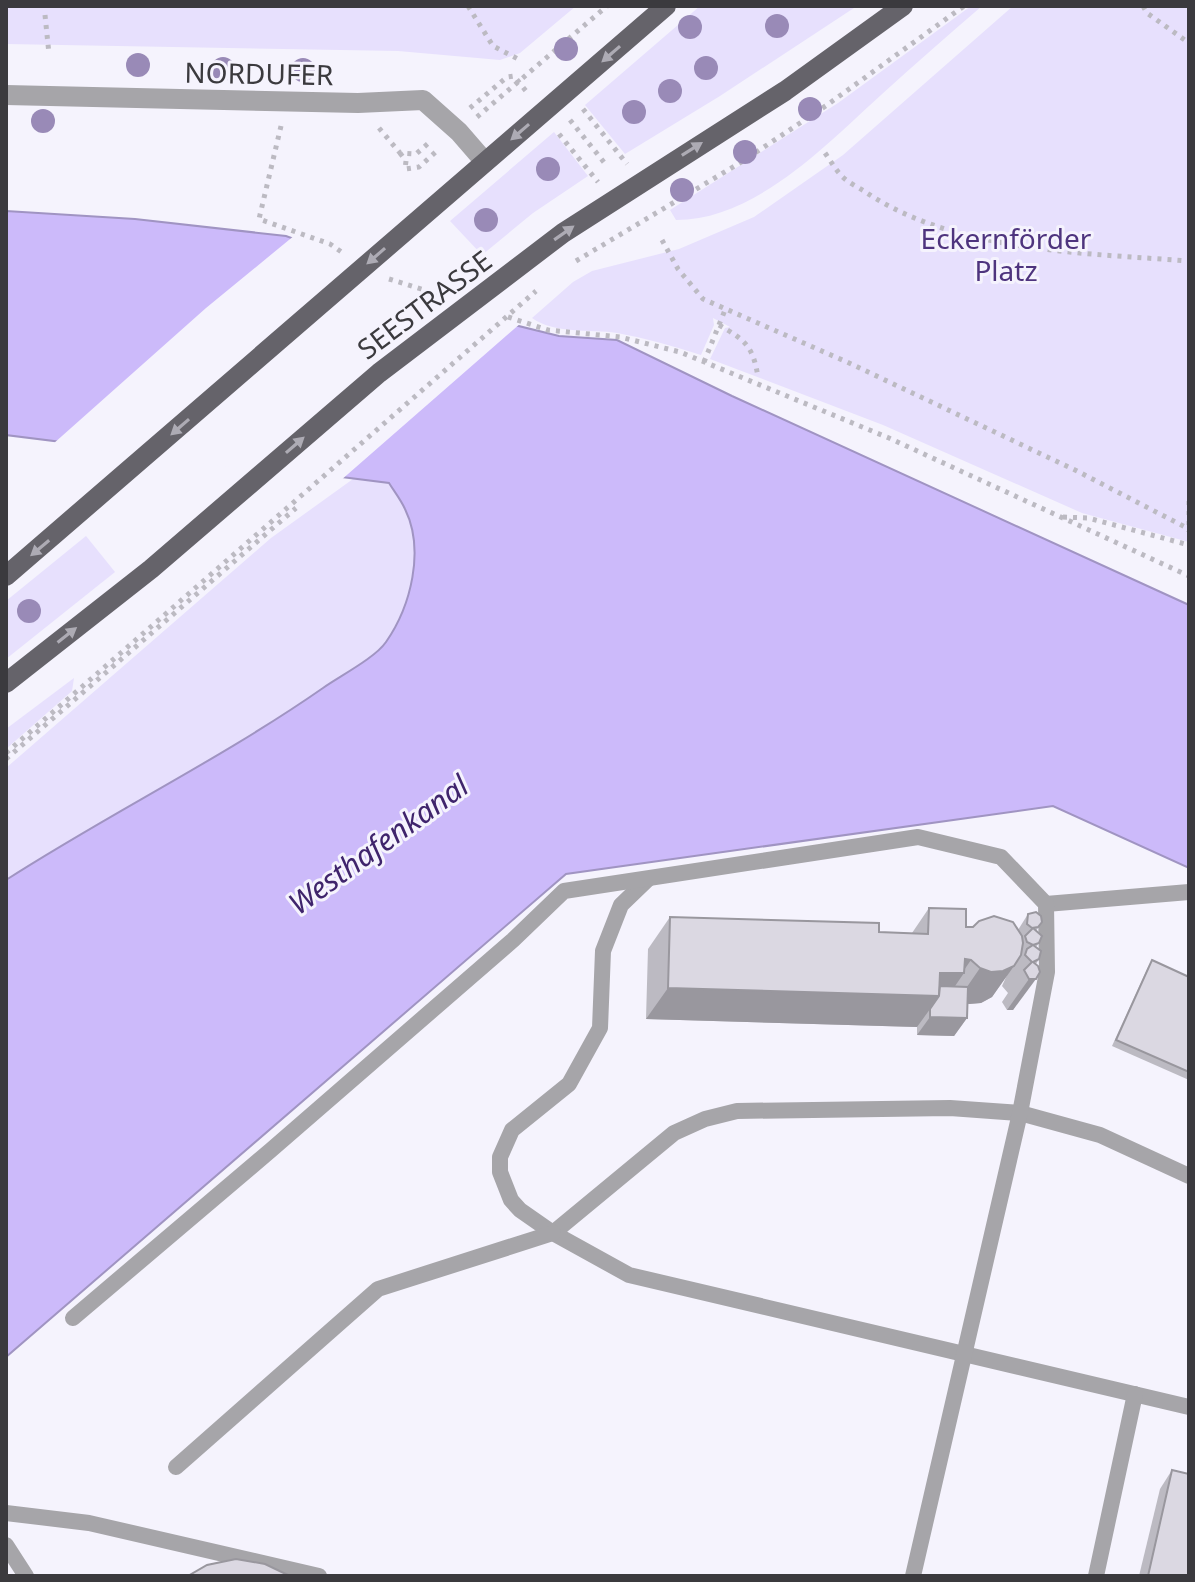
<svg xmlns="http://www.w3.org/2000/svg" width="1195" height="1582" viewBox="0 0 1195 1582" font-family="'Noto Sans',sans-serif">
	<rect width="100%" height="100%" fill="#f5f3fd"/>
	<g fill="#e7e0fd">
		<path d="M6,6H576L520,53L500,60L398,51L6,44Z"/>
		<path d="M700,6H857L720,96L625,154L585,105Z"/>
		<path d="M971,6H982C948,35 914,65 881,95C826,145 755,220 676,220L670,210L838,103Z"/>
		<path d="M1013,6H1189V542L1082,513L883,425L710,359L725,328L730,327L713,318L714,325L701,355C673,346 645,338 617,333C590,329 554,334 532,318L573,282L592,271L679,249L754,217L843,155Z"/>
		<path d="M554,132L588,176L533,213L482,255L450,221Z"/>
		<path d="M353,479L389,483C395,491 401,500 405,509C425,550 411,607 386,642C376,656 338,677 323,688C221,759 110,813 6,880V768L271,538Z"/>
		<path d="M86,536L115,572L6,659V601Z"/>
		<path d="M74,678L72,691L6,749V729Z"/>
	</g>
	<path fill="#ccbafa" stroke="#a094c2" stroke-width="2" d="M6,211L135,219L286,236L322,249L335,263L377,291L559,336L617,340L732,396L1189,605V868L1053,806L566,874L6,1357V880C110,813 221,759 323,688C340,676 375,658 386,642C411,606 425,550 405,509C401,500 394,491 389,483L6,435Z"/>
	<path fill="#f5f3fd" d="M295,235L324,245L362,280L378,287L521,323L340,481L53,444L206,308Z"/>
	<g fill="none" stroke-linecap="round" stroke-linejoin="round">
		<g stroke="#bcbac2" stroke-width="5" stroke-dasharray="4 6" stroke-linecap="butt">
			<path d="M468,6L493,46L520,60"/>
			<path d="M1143,6L1147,13L1189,43"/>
			<path d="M45,15L49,54"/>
			<path d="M470,108L507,77L514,76L526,91"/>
			<path d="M583,109L627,164"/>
			<path d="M477,117L607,6"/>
			<path d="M570,120L607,166"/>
			<path d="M281,126L259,219L330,244L343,253"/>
			<path d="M379,128L400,153L416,154L432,140"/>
			<path d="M559,134L598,182"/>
			<path d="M400,153L406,161L405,169L419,167L439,149"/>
			<path d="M825,153C830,160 834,167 839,173C845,181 856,186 864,191C953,252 1084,253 1189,261"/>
			<path d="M662,240L678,269L703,299L847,362L1077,471L1189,529"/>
			<path d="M576,261L743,161L827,105L964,6"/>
			<path d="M389,279L437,294"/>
			<path d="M508,317L548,330L620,337L680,352L889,438L1189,576"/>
			<path d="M719,325C745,340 753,346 758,377"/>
			<path d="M704,362L725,310"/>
			<path d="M1189,501V532"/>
			<path d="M1063,517L1088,518L1189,545"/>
			<path d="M6,753L536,291"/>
			<path d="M6,759L296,508"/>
		</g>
		<g stroke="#a6a5a9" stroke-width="16">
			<path d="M1046,904L1189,892"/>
			<path d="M1189,1176L1100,1135L1020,1113L950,1108L737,1111L705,1119L674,1133L553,1233L629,1275L1189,1407"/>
			<path d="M553,1233L520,1210L511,1200L500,1172V1157L512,1130L569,1084L600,1028L603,951L621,905L648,879"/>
			<path d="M73,1318L271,1150L513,940L564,891L918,837L1001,857L1046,904L1047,972L1020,1113L913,1576"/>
			<path d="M176,1467L378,1289L553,1233"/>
			<path d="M6,1513L89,1523L319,1576"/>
			<path d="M6,1545L26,1576"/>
			<path d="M1096,1576L1135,1394"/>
		</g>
		<path stroke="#a6a5a9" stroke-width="20" d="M6,95L358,103L423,100L459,132L485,162"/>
		<g stroke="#65636a" stroke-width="20">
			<path d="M6,576L666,6"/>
			<path d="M6,683L151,569L379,373L563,233L785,91L903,6"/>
		</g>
	</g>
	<g fill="#998ab7">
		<circle cx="777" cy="26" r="12"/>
		<circle cx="690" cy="27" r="12"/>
		<circle cx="566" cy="49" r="12"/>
		<circle cx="138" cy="65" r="12"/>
		<circle cx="706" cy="68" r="12"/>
		<circle cx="223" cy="69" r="12"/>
		<circle cx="303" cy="70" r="12"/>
		<circle cx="670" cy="91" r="12"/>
		<circle cx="810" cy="109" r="12"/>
		<circle cx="634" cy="112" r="12"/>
		<circle cx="43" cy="121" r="12"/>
		<circle cx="745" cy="152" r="12"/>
		<circle cx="548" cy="169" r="12"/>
		<circle cx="682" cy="190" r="12"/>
		<circle cx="486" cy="220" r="12"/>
		<circle cx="29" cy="611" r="12"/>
	</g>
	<g fill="#bcbac2">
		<path d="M929,908L966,927L1018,930L1028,914L1042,922L1036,931L1039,943L1036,947L1039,959L1036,964L1038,966L1013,1010H1007L1002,1002L1008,993L1002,986L1007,975L992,997L981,1003L968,1004L967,1018L954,1036L917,1035V1027L646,1019L648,949L670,917L879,932L912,933Z"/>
		<path d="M1152,960L1189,977V1080L1112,1046L1148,967Z"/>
		<path d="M1172,1470L1189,1576H1139L1160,1489Z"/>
	</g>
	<g fill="#99979e">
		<path d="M965,959L971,960L962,973H964L942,1005H933L917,1027L646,1019L668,988L940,973Z"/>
		<path d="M1014,966L992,997L981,1003L969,1004L958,1000L980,968Z"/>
		<path d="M1029,979H1036L1013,1010H1007Z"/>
		<path d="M930,1017L967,1018L954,1036L917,1035Z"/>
	</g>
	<g fill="#dbd8e2" stroke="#99979e" stroke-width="2">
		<path d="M929,908L966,909V927H973L979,921L994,916L1013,922L1022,936L1023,943L1021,955L1014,966L1003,971L991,972L980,968L971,960L965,959L964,973H940L939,996L668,988L670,917L879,923V932L928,934Z"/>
		<path d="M1036,912L1041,916L1042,922L1038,927L1032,928L1027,924L1028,914Z"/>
		<path d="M1033,928L1042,936L1039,943L1033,945L1027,942L1025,936Z"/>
		<path d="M1033,945L1041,951L1039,959L1033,962L1038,966L1040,972L1036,979H1029L1024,970L1032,962L1025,955L1027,949Z"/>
		<path d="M1152,960L1189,977V1072L1116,1040Z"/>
		<path d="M940,986L968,987L967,1018L930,1017V1009L939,996Z"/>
		<path d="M1172,1470L1189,1474V1576H1148Z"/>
		<path d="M236,1559L265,1564L290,1576H188L207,1565Z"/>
	</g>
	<defs><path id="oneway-solid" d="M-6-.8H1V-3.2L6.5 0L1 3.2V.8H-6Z" transform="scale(2)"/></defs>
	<g fill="#adabb4">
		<use href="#oneway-solid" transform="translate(611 54) rotate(139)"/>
		<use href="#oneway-solid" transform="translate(520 132) rotate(139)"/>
		<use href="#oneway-solid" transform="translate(692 149) rotate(-32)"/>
		<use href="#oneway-solid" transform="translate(564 233) rotate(-35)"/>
		<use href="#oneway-solid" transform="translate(376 256) rotate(139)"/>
		<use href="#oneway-solid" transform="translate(180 427) rotate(139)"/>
		<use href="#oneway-solid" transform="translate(295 445) rotate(-41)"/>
		<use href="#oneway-solid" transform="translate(40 548) rotate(140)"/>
		<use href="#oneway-solid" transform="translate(67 635) rotate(-38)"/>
	</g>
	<g text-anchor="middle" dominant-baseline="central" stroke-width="6" stroke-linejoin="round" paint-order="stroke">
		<g font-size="28" fill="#3b3a3e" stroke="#f5f3fd">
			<text transform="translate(259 73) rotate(1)">NORDUFER</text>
			<text transform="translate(424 304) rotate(-37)">SEESTRASSE</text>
		</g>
		<g font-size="28" fill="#4e347e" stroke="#f5f3fd">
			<text x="1006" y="238">Eckernförder<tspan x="1006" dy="32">Platz</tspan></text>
		</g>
		<g font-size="30" font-style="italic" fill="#3f246c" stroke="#f5f3fd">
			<text transform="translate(378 844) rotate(-36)">Westhafenkanal</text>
		</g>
	</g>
	<rect width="1195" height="1582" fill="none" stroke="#3b3a3e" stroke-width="16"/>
</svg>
